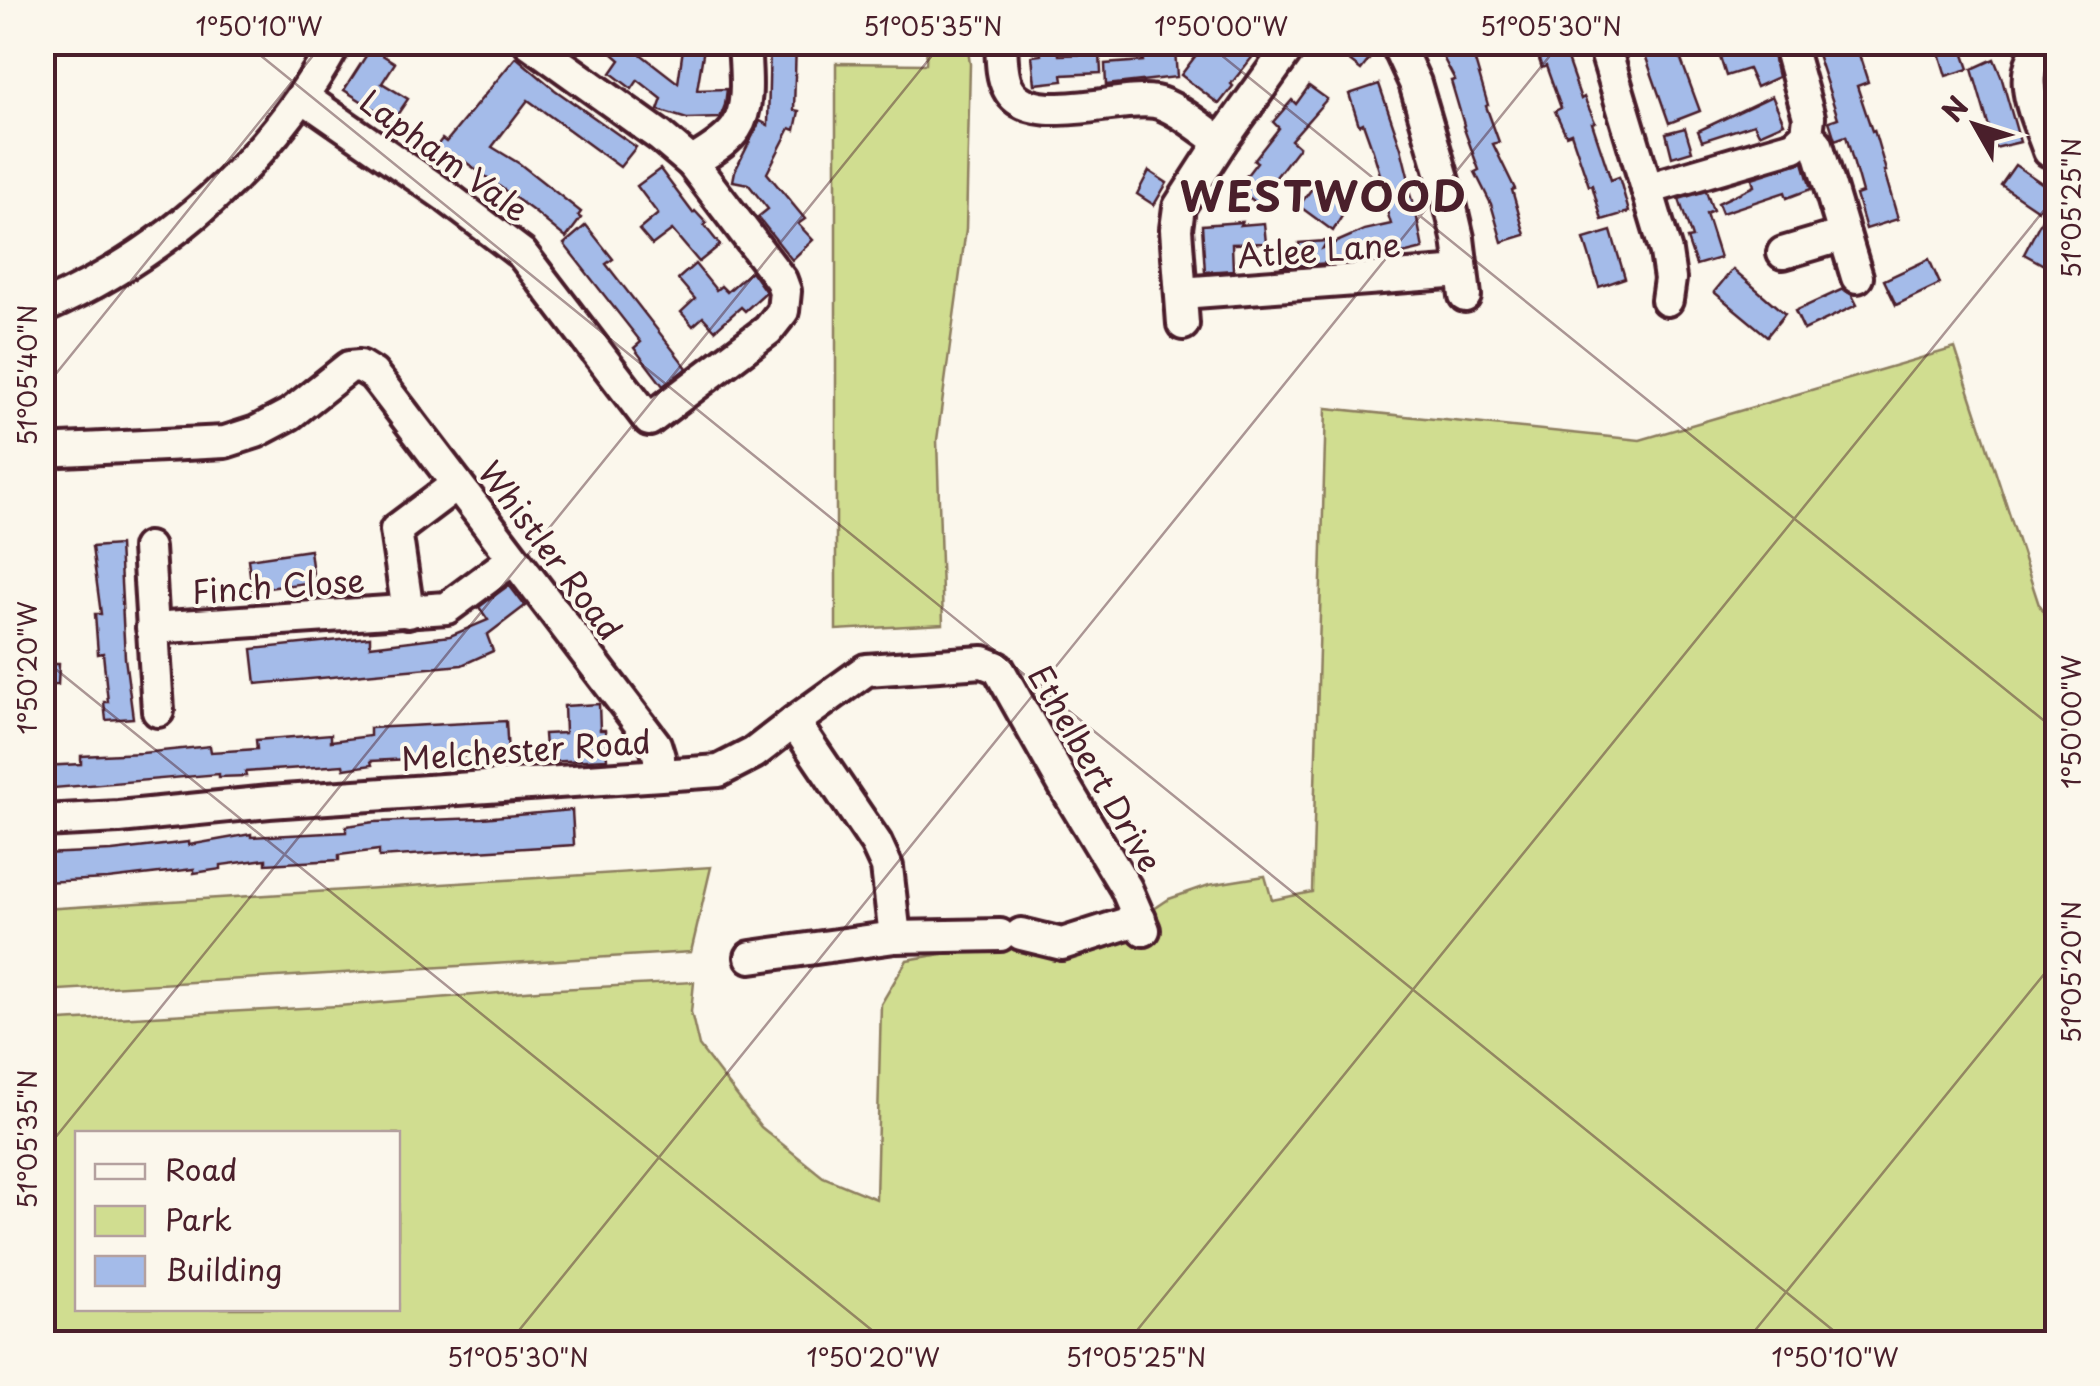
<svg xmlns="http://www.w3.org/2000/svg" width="2100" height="1386" viewBox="0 0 2100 1386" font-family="'Playpen Sans',sans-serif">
	<rect width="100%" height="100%" fill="#fbf7ec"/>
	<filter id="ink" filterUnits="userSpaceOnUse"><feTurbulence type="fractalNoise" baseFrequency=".01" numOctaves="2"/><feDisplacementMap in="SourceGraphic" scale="20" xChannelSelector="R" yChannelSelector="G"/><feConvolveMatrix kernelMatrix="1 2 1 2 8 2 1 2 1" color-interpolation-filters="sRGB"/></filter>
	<g filter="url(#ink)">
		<g fill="#d0dd90" stroke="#8d7e5e" stroke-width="2.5" fill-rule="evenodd">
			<path d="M927,43H967L970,64L966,229L937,440L943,624L836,630V63L926,64Z"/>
			<path d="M1955,348L2039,605L2057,634V1343L1853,1344L1849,1338L1841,1344L57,1343L42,1338V1022L338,1006L538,990L694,982L691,1012L699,1046L761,1127L823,1177L876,1199L881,1004L907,960L1068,932L1124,929L1169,899L1209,885L1265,876L1272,900L1312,892L1326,408L1640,440ZM78,1134H398V1308H78Z"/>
			<path d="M711,867L691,952L43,991V909Z"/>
		</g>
		<g fill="#a4bbe9" stroke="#4a1f2b" stroke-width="2.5">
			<path d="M599,42H625L678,83L684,42H705L697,90L727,89L725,105L720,118L687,119L658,110L662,99L638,80L632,89L611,73L620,60Z"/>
			<path d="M770,42H796L794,110L799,111L795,130L790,128L767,173L805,219L798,224L813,240L792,260L758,217L768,209L748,184L733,181L735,171L760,121L768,125Z"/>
			<path d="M1040,42H1057L1059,55L1100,54L1101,73L1062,75L1063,81L1035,84L1032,56L1041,55Z"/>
			<path d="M1206,42H1239L1254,55L1231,84L1233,86L1219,104L1181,75Z"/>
			<path d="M1325,42H1363L1375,52L1361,70Z"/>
			<path d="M1435,42H1467L1472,51L1488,105L1486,106L1499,142L1493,144L1515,189L1512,190L1525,235L1502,242L1491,204L1475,172L1479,170L1463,126L1464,125L1451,81L1455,80Z"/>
			<path d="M1533,42H1564L1570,58L1567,59L1581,99L1584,97L1595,122L1592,123L1611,180L1619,177L1629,212L1602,220L1592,185L1589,186L1571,133L1566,135L1555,111L1561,108L1546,66L1542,68Z"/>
			<path d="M1668,42H1714L1680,57L1700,111L1669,123L1644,52Z"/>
			<path d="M1742,42H1770L1778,77L1756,87L1748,69L1726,76L1720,57L1744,49Z"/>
			<path d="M1813,42H1855L1868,82L1857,86L1872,131L1874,130L1886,171H1884L1898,219L1866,229L1856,195L1862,193L1846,136L1835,140L1829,121L1838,118Z"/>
			<path d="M1961,46L1969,69L1946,76L1939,53Z"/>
			<path d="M371,48L395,63L382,83L408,99L393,121L344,90Z"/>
			<path d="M1175,50L1177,77L1106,85L1105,64L1143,61L1142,52Z"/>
			<path d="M516,57L555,90L636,147L620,167L528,100L492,147L520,164L581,212L578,216L581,218L566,238L532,210L460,158L453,167L433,151L442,139L446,142Z"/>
			<path d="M1994,59L2001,76L2020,142L1995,148L1972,69Z"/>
			<path d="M1379,84L1401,148L1410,184L1407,185L1416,213L1423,249L1390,257L1389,251L1367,260L1280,267L1300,258L1299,243L1327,241L1323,248L1364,230L1391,224L1382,195L1386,194L1373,151L1363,123L1359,125L1349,94Z"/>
			<path d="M1309,86L1327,99L1291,140L1299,147L1270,185L1261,179L1263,208L1237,188L1257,162L1254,160L1279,128L1273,122L1292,100L1296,104Z"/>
			<path d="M1772,96L1784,123L1759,134L1754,124L1702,141L1698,131Z"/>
			<path d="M1685,128L1692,151L1672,157L1666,133Z"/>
			<path d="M1803,162L1811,189L1787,198L1785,192L1722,213L1718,203L1754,186L1752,178Z"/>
			<path d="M2015,165L2052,190L2038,210L2001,185Z"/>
			<path d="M660,169L693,213L695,211L706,223L704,225L720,245L699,262L672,230L652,245L639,230L658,214L637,186Z"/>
			<path d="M1149,171L1167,183L1154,205L1137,194Z"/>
			<path d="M1316,183L1348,206L1333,231L1299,206Z"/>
			<path d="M1706,191L1713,211L1706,214L1720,258L1696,265L1687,239L1692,238L1679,199Z"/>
			<path d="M2058,213V239L2044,265L2024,254L2042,219Z"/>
			<path d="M1242,222L1240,225L1264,223L1266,243L1232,244L1233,270L1205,272L1202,225Z"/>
			<path d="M586,225L613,259L606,264L687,368L663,386L634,348L641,342L564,244Z"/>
			<path d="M1611,231L1625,278L1599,287L1584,239Z"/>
			<path d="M1929,259L1940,284L1896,305L1884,280Z"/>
			<path d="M695,264L716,290L721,286L727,292L751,271L766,292L745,311L741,307L715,330L703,317L693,326L681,312L695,299L678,279Z"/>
			<path d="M1733,269L1785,314L1767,336L1714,292Z"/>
			<path d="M1843,289L1852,295L1857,305L1804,330L1795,311Z"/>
			<path d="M119,545L125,658L133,718L106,720L104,702H108L103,653L98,654L95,614H101L92,547Z"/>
			<path d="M310,550L314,582L252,590L248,559Z"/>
			<path d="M509,585L525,606L487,635L493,651L462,665L256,684L252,649L370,637V646L450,636L488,620L479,607Z"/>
			<path d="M42,664H59L58,685H42Z"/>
			<path d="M599,704L600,730H605L607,759L546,762L544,734L565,733L564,706Z"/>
			<path d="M506,721L508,754L371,761L372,765L344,769L343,765L245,772L246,776L219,777V774L42,789V766L81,764V756L142,753L210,746L211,752L257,749L256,740L331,734V741L370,736V728Z"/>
			<path d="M572,810L574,845L379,857V850L339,855V860L266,864V859L221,865V869L194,873V869L108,879L42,882V854L112,851L189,842V845L251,834V837L346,832V826L374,822L482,818Z"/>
		</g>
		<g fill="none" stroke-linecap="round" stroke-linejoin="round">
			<defs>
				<g id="minor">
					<path d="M1001,42C1002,57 1001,75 1008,88C1029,130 1118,95 1155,102C1176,106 1203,130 1221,142"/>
					<path d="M1396,42L1415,83L1448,195L1458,238L1465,296"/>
					<path d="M1603,42L1666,252L1670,279L1667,300"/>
					<path d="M2047,42C2011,71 2037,116 2049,151"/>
					<path d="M303,97L447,197L522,254L649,420L768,330L783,311L785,291L781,280L692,163L660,136L529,42"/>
					<path d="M1807,134L1817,144L1857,277"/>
					<path d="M692,163C706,153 726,143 736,128C751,106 745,68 744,42"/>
					<path d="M1647,189L1794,146L1807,134L1809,117L1788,42"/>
					<path d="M1783,253L1844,235"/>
					<path d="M1181,293L1462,272"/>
					<path d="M42,308C166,255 271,160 336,42"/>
					<path d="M1183,324L1176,229L1179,207L1221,142L1293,42"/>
					<path d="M42,451L225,442L256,432L290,414L349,367L360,366L373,374L381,384L655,744L659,757V774"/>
					<path d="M148,548L158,711"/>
					<path d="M408,612L396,530L457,484"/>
					<path d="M152,628L447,608L513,559"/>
					<path d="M794,722L876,843L887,867L895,937"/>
					<path d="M42,821L119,817L269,802L719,771L754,753L794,722L866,670L983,662L998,668L1065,787L1126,888L1144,930"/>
					<path d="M1021,934L1062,944L1140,919"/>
					<path d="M751,957L895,937L1000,935"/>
				</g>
			</defs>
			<use href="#minor" stroke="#4a1f2b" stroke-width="38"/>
			<use href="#minor" stroke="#fbf7ec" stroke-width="30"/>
		</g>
	</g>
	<path fill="none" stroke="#4a1f2b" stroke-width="2.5" stroke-opacity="0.45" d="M244,42L1850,1344M1205,42L2058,732M42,391L324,42M42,658L889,1344M42,1154L943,42M508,1344L1561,42M1126,1344L2058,193M1744,1344L2058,957"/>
	<g text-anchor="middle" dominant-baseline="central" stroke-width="8" stroke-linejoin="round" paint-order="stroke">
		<g font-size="32" fill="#4a1f2b" stroke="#fbf7ec">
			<text transform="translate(445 155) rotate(36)">Lapham Vale</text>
			<text transform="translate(1319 249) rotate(-4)">Atlee Lane</text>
			<text transform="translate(551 550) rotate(53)">Whistler Road</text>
			<text transform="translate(278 585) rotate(-4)">Finch Close</text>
			<text transform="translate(526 749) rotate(-4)">Melchester Road</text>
			<text transform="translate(1096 768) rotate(60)">Ethelbert Drive</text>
		</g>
		<g font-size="42" font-weight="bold" letter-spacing="2.5" fill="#4a1f2b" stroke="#fbf7ec">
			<text x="1324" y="194">WESTWOOD</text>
		</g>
	</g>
	<rect width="2100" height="1386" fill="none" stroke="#fbf7ec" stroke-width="110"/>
	<rect x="75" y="1131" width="325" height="180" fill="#fbf7ec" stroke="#b4a19f" stroke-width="2.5"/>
	<rect x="95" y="1164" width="50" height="15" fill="#fbf7ec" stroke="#b4a19f" stroke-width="2.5"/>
	<text x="165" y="1181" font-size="30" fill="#4a1f2b">Road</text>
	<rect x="95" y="1206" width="50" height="30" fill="#d0dd90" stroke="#b4a19f" stroke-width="2.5"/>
	<text x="165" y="1231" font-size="30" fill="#4a1f2b">Park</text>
	<rect x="95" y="1256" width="50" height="30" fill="#a4bbe9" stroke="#b4a19f" stroke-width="2.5"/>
	<text x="165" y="1281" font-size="30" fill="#4a1f2b">Building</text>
	<g transform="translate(1975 125) rotate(309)" stroke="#fbf7ec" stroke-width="8" paint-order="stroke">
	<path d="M0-8L18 38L0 25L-18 38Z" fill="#4a1f2b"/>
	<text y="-15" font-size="28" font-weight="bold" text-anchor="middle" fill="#4a1f2b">N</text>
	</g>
	<rect x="55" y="55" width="1990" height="1276" fill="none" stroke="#4a1f2b" stroke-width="4"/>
	<g font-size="25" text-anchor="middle" fill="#4a1f2b">
		<text x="259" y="36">1°50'10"W</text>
		<text x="933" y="36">51°05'35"N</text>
		<text x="1221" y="36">1°50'00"W</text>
		<text x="1551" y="36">51°05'30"N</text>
		<text transform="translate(2072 208) rotate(-90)" y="9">51°05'25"N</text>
		<text transform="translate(28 375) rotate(-90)" y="9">51°05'40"N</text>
		<text transform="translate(28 668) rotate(-90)" y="9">1°50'20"W</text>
		<text transform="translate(2072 722) rotate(-90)" y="9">1°50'00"W</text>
		<text transform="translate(2072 972) rotate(-90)" y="9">51°05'20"N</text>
		<text transform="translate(28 1139) rotate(-90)" y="9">51°05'35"N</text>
		<text x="518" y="1367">51°05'30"N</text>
		<text x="873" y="1367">1°50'20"W</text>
		<text x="1136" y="1367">51°05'25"N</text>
		<text x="1835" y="1367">1°50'10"W</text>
	</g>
</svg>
